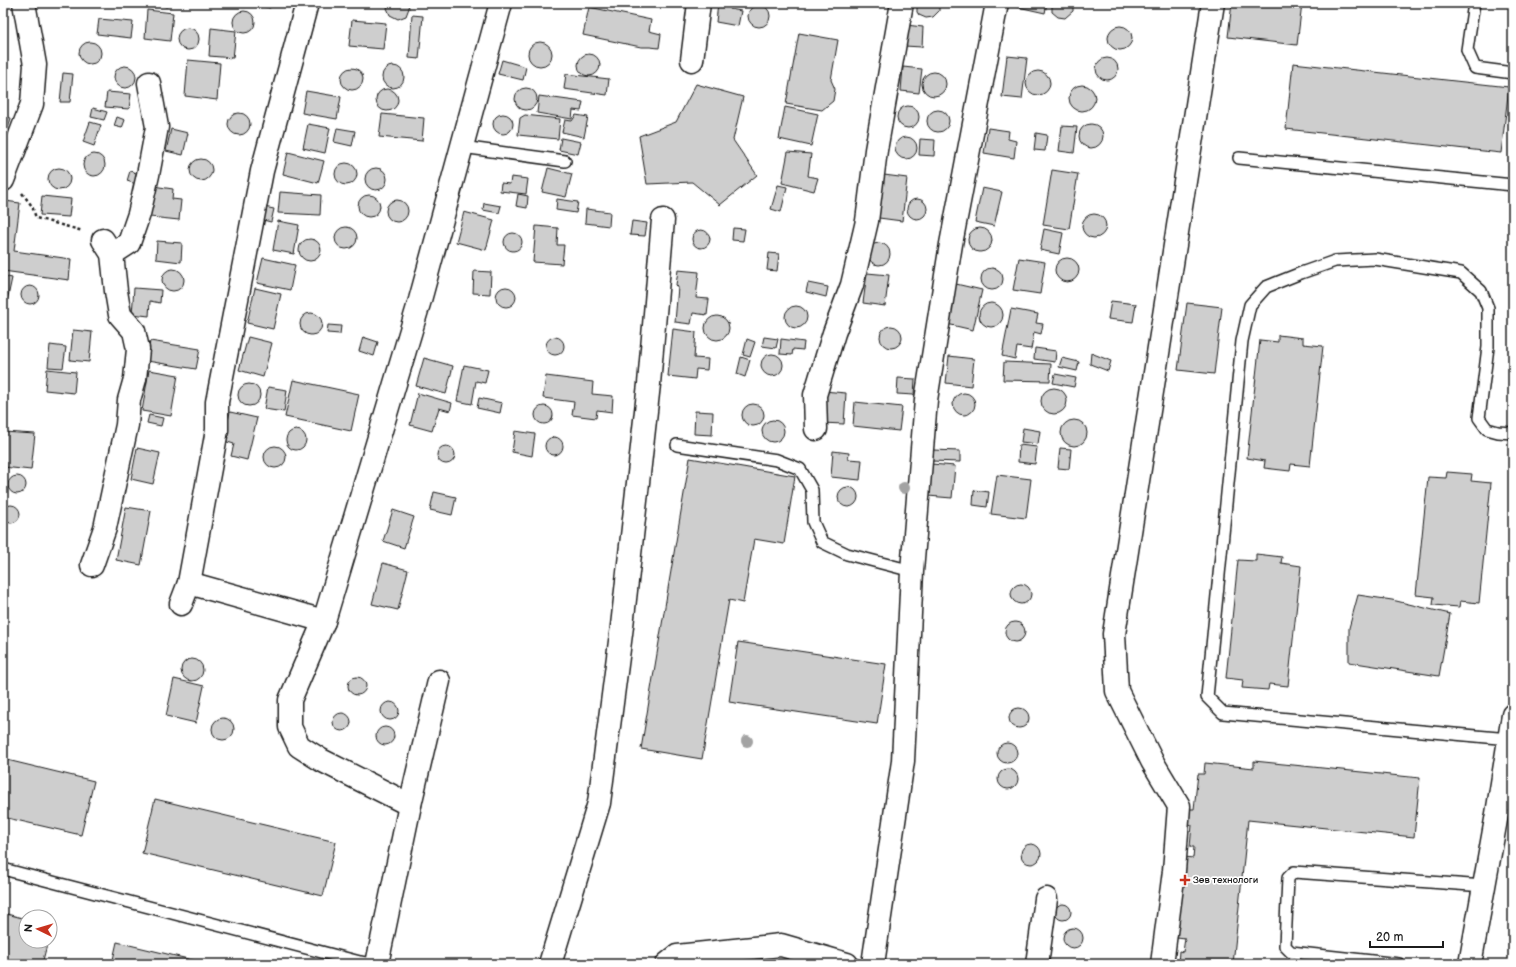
<svg xmlns="http://www.w3.org/2000/svg" width="1516" height="967" viewBox="0 0 1516 967" font-family="'Balsamiq Sans',sans-serif">
	<rect width="100%" height="100%" fill="#fff"/>
	<filter id="ink" filterUnits="userSpaceOnUse"><feTurbulence type="fractalNoise" baseFrequency=".025" numOctaves="2"/><feDisplacementMap in="SourceGraphic" scale="8" xChannelSelector="R" yChannelSelector="G"/><feConvolveMatrix kernelMatrix="1 2 1 2 8 2 1 2 1" color-interpolation-filters="sRGB"/></filter>
	<g filter="url(#ink)">
		<g fill="#cecece" stroke="#1c1c1c">
			<path d="M159,3H174L166,7Z"/>
			<path d="M248,3H271L270,8Z"/>
			<path d="M389,3H408L409,8L406,16L398,19L390,15L387,8Z"/>
			<path d="M524,3H542L541,8Z"/>
			<path d="M603,3H622L620,9Z"/>
			<path d="M718,3H730V9L741,11L738,26L716,22Z"/>
			<path d="M917,3H939V11L933,17L926,18L919,15L917,12Z"/>
			<path d="M1015,3H1047L1045,13L1014,6Z"/>
			<path d="M1052,3H1073V11L1065,18L1058,17L1052,12Z"/>
			<path d="M1232,3H1302L1297,45L1228,37Z"/>
			<circle cx="759" cy="16" r="11"/>
			<path d="M589,7L651,20L649,31L661,34L659,48L650,47H641L583,35Z"/>
			<path d="M147,10L173,13L170,41L145,38Z"/>
			<circle cx="244" cy="22" r="11"/>
			<path d="M412,15L423,16L419,59L409,58Z"/>
			<path d="M99,19L133,22L131,38L97,34Z"/>
			<path d="M352,20L386,23L383,49L349,46Z"/>
			<path d="M906,25L923,27L922,47L904,46Z"/>
			<circle cx="1120" cy="38" r="12"/>
			<path d="M211,28L236,31L233,58L209,56Z"/>
			<circle cx="188" cy="39" r="11"/>
			<path d="M799,33L838,40L831,80L835,89L833,101L822,110L786,104Z"/>
			<circle cx="540" cy="54" r="12"/>
			<circle cx="90" cy="53" r="11"/>
			<circle cx="589" cy="65" r="11"/>
			<path d="M1007,56L1027,58L1022,99L1002,97Z"/>
			<circle cx="1107" cy="69" r="11"/>
			<path d="M188,60L220,63L217,100L185,96Z"/>
			<path d="M502,60L526,67L523,80L498,74Z"/>
			<path d="M1293,63L1509,87L1501,153L1286,129Z"/>
			<circle cx="393" cy="77" r="11"/>
			<circle cx="125" cy="77" r="11"/>
			<path d="M903,67L922,69L919,93L901,91Z"/>
			<circle cx="352" cy="79" r="11"/>
			<circle cx="1038" cy="83" r="12"/>
			<circle cx="934" cy="84" r="12"/>
			<path d="M63,73L73,74L70,102H60Z"/>
			<path d="M566,74L609,79L607,95L564,89Z"/>
			<path d="M696,84L743,97L733,140L757,175L720,205L692,182L647,184L639,136L676,122Z"/>
			<circle cx="1082" cy="98" r="13"/>
			<circle cx="526" cy="99" r="11"/>
			<circle cx="387" cy="100" r="11"/>
			<path d="M306,91L341,97L337,119L302,113Z"/>
			<path d="M107,92L131,94L129,109L105,107Z"/>
			<path d="M539,96L583,102L581,111L573,110L572,119L537,113Z"/>
			<circle cx="908" cy="117" r="11"/>
			<path d="M785,107L818,114L811,146L779,139Z"/>
			<path d="M93,108L107,112L104,120L91,117Z"/>
			<circle cx="938" cy="121" r="11"/>
			<circle cx="239" cy="124" r="11"/>
			<path d="M382,114L424,118L422,141L379,137Z"/>
			<circle cx="503" cy="124" r="10"/>
			<path d="M525,115L560,119L558,139L518,135L520,118Z"/>
			<path d="M576,115L588,117L584,137L562,132L565,120L572,121Z"/>
			<path d="M3,116L11,118L3,145Z"/>
			<path d="M117,117L125,120L122,128L114,126Z"/>
			<path d="M90,122L101,125L94,146L83,142Z"/>
			<path d="M308,124L330,128L325,153L303,148Z"/>
			<circle cx="1091" cy="136" r="12"/>
			<path d="M1062,126L1077,127L1074,153L1059,151Z"/>
			<path d="M337,128L355,131L352,146L334,142Z"/>
			<path d="M988,128L1009,131L1008,139L1016,141L1014,158L984,153Z"/>
			<path d="M171,129L188,133L183,155L166,151Z"/>
			<path d="M1036,133L1047,135L1045,151L1034,150Z"/>
			<circle cx="906" cy="148" r="11"/>
			<path d="M561,138L581,142L578,154L559,150Z"/>
			<path d="M920,139L935,140L934,156L919,155Z"/>
			<path d="M288,152L324,161L318,183L283,174Z"/>
			<path d="M788,152L811,154L808,176L818,178L814,191L782,183Z"/>
			<circle cx="94" cy="165" r="11"/>
			<circle cx="201" cy="170" r="11"/>
			<circle cx="346" cy="174" r="11"/>
			<path d="M548,168L572,174L566,197L542,192Z"/>
			<circle cx="59" cy="179" r="11"/>
			<circle cx="376" cy="179" r="11"/>
			<path d="M1052,170L1078,174L1069,229L1043,225Z"/>
			<path d="M130,171L139,174L136,184L127,181Z"/>
			<path d="M884,175L907,178L902,221L879,218Z"/>
			<path d="M511,177L528,179L526,194L500,191L501,183L510,184Z"/>
			<path d="M778,185L787,187L781,212L771,209Z"/>
			<path d="M153,186L173,189L172,199L181,200L179,220L150,217Z"/>
			<path d="M982,188L1002,192L994,226L975,222Z"/>
			<path d="M280,192L321,195L320,215L278,213Z"/>
			<path d="M518,194L528,196L527,208L516,206Z"/>
			<circle cx="369" cy="206" r="11"/>
			<path d="M42,196L71,199L69,217L40,215Z"/>
			<path d="M557,199L578,202L576,213L556,210Z"/>
			<circle cx="917" cy="209" r="10"/>
			<circle cx="397" cy="211" r="11"/>
			<path d="M5,201L20,203L14,251L71,259L69,280L3,271V214Z"/>
			<path d="M484,203L501,206L499,213L483,210Z"/>
			<path d="M264,207L274,209L271,222L263,220Z"/>
			<path d="M586,209L610,212L609,226L585,223Z"/>
			<path d="M464,212L494,220L486,250L456,242Z"/>
			<circle cx="1094" cy="226" r="12"/>
			<path d="M278,221L299,225L294,254L273,250Z"/>
			<path d="M632,221L647,223L645,236L630,235Z"/>
			<path d="M536,226L558,228L557,245H564L562,264L533,262Z"/>
			<circle cx="346" cy="238" r="11"/>
			<circle cx="980" cy="240" r="12"/>
			<path d="M733,228L745,229L743,241L732,240Z"/>
			<path d="M1044,229L1063,233L1059,254L1040,250Z"/>
			<circle cx="701" cy="239" r="9"/>
			<circle cx="513" cy="242" r="9"/>
			<circle cx="310" cy="250" r="11"/>
			<path d="M157,241L182,243L181,262L156,259Z"/>
			<circle cx="879" cy="254" r="11"/>
			<path d="M769,253L779,254L777,271L767,270Z"/>
			<path d="M263,258L295,265L290,290L257,283Z"/>
			<path d="M1019,258L1045,262L1040,294L1013,290Z"/>
			<circle cx="1067" cy="270" r="12"/>
			<circle cx="992" cy="279" r="11"/>
			<circle cx="173" cy="280" r="11"/>
			<path d="M678,270L699,272L696,298L709,299L707,315L693,313L691,324L675,322L678,287L676,285Z"/>
			<path d="M474,271L491,272L490,294L473,293Z"/>
			<path d="M867,273L889,275L885,306L863,303Z"/>
			<path d="M3,276L12,278L6,306L3,305Z"/>
			<path d="M808,283L828,287L826,297L806,292Z"/>
			<path d="M956,284L982,290L973,330L947,324Z"/>
			<circle cx="30" cy="295" r="9"/>
			<circle cx="506" cy="297" r="10"/>
			<path d="M134,288L161,290L160,303L150,301L149,316L132,314Z"/>
			<path d="M255,288L281,294L273,329L247,323Z"/>
			<path d="M1111,301L1136,304L1133,322L1108,319Z"/>
			<path d="M1187,303L1222,307L1214,374L1178,370Z"/>
			<circle cx="991" cy="315" r="12"/>
			<circle cx="796" cy="317" r="11"/>
			<path d="M1011,309L1038,314L1036,323L1043,324L1041,334L1034,332L1031,349L1017,347L1015,359L1002,356Z"/>
			<circle cx="311" cy="324" r="11"/>
			<circle cx="717" cy="328" r="12"/>
			<path d="M328,325L341,326L340,334L327,333Z"/>
			<circle cx="891" cy="337" r="11"/>
			<path d="M673,329L696,332L694,358L708,359L707,370L696,369L695,379L668,376Z"/>
			<path d="M73,330L92,332L89,362L70,360Z"/>
			<path d="M1278,335L1303,338V344L1323,346L1310,466L1291,464L1290,471L1264,468L1265,461L1247,458L1260,340L1278,342Z"/>
			<circle cx="555" cy="346" r="9"/>
			<path d="M248,337L272,343L263,377L239,370Z"/>
			<path d="M363,337L378,342L374,356L359,351Z"/>
			<path d="M764,337L778,339L776,348L762,346Z"/>
			<path d="M747,339L755,342L750,357L743,355Z"/>
			<path d="M781,339L804,342L803,350L793,349L792,355L780,354Z"/>
			<path d="M150,341L200,349L196,369L147,361Z"/>
			<path d="M50,345L66,347L63,368L48,367Z"/>
			<path d="M1035,348L1056,351L1055,362L1034,359Z"/>
			<path d="M1091,353L1111,361L1108,371L1090,364Z"/>
			<circle cx="772" cy="365" r="11"/>
			<path d="M949,356L974,359L971,386L946,383Z"/>
			<path d="M741,357L750,360L745,377L737,374Z"/>
			<path d="M424,358L453,366L446,394L416,386Z"/>
			<path d="M1062,358L1079,362L1077,371L1059,367Z"/>
			<path d="M1004,362L1051,364L1050,381L1003,380Z"/>
			<path d="M464,365L488,370L485,383L476,381L472,404L457,401Z"/>
			<path d="M47,369L76,372L74,393L45,390Z"/>
			<path d="M149,370L178,375L171,416L142,411Z"/>
			<path d="M1055,374L1076,378L1074,387L1053,383Z"/>
			<path d="M546,376L593,382L592,394L613,396L612,412L597,410L596,418L572,415L574,402L543,398Z"/>
			<path d="M898,378L915,379L914,395L897,394Z"/>
			<path d="M293,380L359,394L351,431L285,417Z"/>
			<circle cx="249" cy="395" r="11"/>
			<path d="M268,387L287,390L284,412L264,409Z"/>
			<circle cx="1054" cy="401" r="13"/>
			<path d="M823,391L846,393L844,424L821,423Z"/>
			<path d="M418,393L452,403L450,411L439,408L432,431L410,425Z"/>
			<circle cx="964" cy="404" r="11"/>
			<path d="M479,398L502,403L500,413L477,408Z"/>
			<path d="M855,402L902,407L899,431L853,426Z"/>
			<circle cx="753" cy="415" r="11"/>
			<circle cx="544" cy="415" r="9"/>
			<path d="M695,411L713,412L712,435L694,434Z"/>
			<path d="M230,412L257,418L247,460L231,456L234,444L224,441Z"/>
			<path d="M149,415L163,418L161,426L147,423Z"/>
			<circle cx="1074" cy="433" r="13"/>
			<circle cx="773" cy="431" r="11"/>
			<path d="M1023,428L1040,431L1038,444L1021,442Z"/>
			<circle cx="296" cy="440" r="10"/>
			<path d="M515,431L535,434L532,456L512,452Z"/>
			<path d="M3,432L35,434L31,470L3,467Z"/>
			<circle cx="554" cy="446" r="9"/>
			<path d="M1019,445L1037,447L1035,464L1018,462Z"/>
			<circle cx="446" cy="455" r="9"/>
			<circle cx="275" cy="457" r="11"/>
			<path d="M137,448L160,453L153,484L131,479Z"/>
			<path d="M1060,448L1071,449L1069,469L1058,468Z"/>
			<path d="M932,450L960,451V462L931,461Z"/>
			<path d="M833,451L849,453L848,459L862,460L860,480L831,477Z"/>
			<path d="M690,458L795,476L784,544L754,539L743,603L729,600L702,759L641,749Z"/>
			<path d="M931,464L955,466L952,498L928,496Z"/>
			<path d="M1447,472L1472,474L1471,481L1491,483L1479,603L1460,601L1459,607L1433,605L1434,597L1416,595L1428,477L1446,478Z"/>
			<path d="M997,475L1031,479L1026,518L991,514Z"/>
			<circle cx="17" cy="485" r="9"/>
			<circle cx="848" cy="497" r="10"/>
			<path d="M974,490L989,492L987,507L973,505Z"/>
			<path d="M434,492L456,497L452,515L430,510Z"/>
			<circle cx="11" cy="514" r="9"/>
			<path d="M126,507L151,511L141,565L116,560Z"/>
			<path d="M393,510L414,517L404,548L383,541Z"/>
			<path d="M1256,554L1282,557L1281,563L1301,566L1288,686L1269,684L1268,690L1242,688L1243,680L1226,678L1238,560L1256,561Z"/>
			<path d="M383,563L408,570L398,610L372,604Z"/>
			<circle cx="1021" cy="594" r="10"/>
			<path d="M1358,595L1392,600L1450,614L1439,676L1349,662V628Z"/>
			<circle cx="1015" cy="632" r="10"/>
			<path d="M738,642L886,664L877,724L729,702Z"/>
			<circle cx="192" cy="670" r="11"/>
			<circle cx="357" cy="686" r="9"/>
			<path d="M174,679L204,686L196,723L166,716Z"/>
			<circle cx="390" cy="711" r="9"/>
			<circle cx="1019" cy="718" r="10"/>
			<circle cx="342" cy="722" r="9"/>
			<circle cx="223" cy="729" r="11"/>
			<circle cx="385" cy="736" r="9"/>
			<circle cx="1007" cy="753" r="10"/>
			<path d="M3,759L94,781L81,835L3,817Z"/>
			<path d="M1254,761L1420,778L1414,837L1248,820L1233,964H1178L1179,951L1183,952L1185,938L1177,937L1185,857L1193,858L1194,847H1190L1192,825L1188,824L1190,809H1194L1198,774H1204L1205,763L1254,768Z"/>
			<circle cx="1008" cy="779" r="10"/>
			<path d="M155,799L336,842L323,896L142,853Z"/>
			<circle cx="1031" cy="854" r="10"/>
			<circle cx="1063" cy="912" r="8"/>
			<path d="M3,913L26,919V941H48L42,964H3Z"/>
			<path d="M1513,919V950H1509Z"/>
			<circle cx="1073" cy="938" r="10"/>
			<path d="M117,942L209,964H112Z"/>
		</g>
		<g fill="none" stroke-linecap="round" stroke-linejoin="round">
			<defs>
				<g id="lane">
					<path d="M1474,3L1467,50L1475,68L1513,73"/>
					<path d="M462,147L565,161"/>
					<path d="M1239,158L1513,185"/>
					<path d="M677,445L777,460L800,469L812,490L813,522L822,542L847,554L912,571"/>
					<path d="M1509,739L1223,713L1207,697L1242,341L1250,305L1266,287L1301,273L1335,261L1375,259L1461,273L1481,291L1488,308V347L1479,418L1487,429L1498,432L1513,433"/>
					<path d="M3,869L360,962L371,964"/>
					<path d="M1399,964L1291,952L1285,946L1288,878L1294,872L1484,886"/>
				</g>
				<g id="street">
					<path d="M692,60L699,3"/>
					<path d="M3,180L32,104L35,65L24,3"/>
					<path d="M112,254L129,243L139,214L148,175L157,127L149,83"/>
					<path d="M816,429L815,395L834,333L852,285L867,221L876,150L902,3"/>
					<path d="M92,565L105,528L127,425L129,400L135,379L138,349L134,331L120,315L116,291L112,254L103,240"/>
					<path d="M189,583L324,621"/>
					<path d="M181,604L189,583L217,430V402L262,171L307,3"/>
					<path d="M410,805L321,760L299,746L290,727V700L324,621L420,300L501,3"/>
					<path d="M377,964L410,805L439,681"/>
					<path d="M550,964L599,803L622,626L649,384L663,220"/>
					<path d="M667,964L677,956L781,945L847,964"/>
					<path d="M873,964L903,761L912,571L926,400L951,244L997,3"/>
					<path d="M1037,964L1046,899"/>
					<path d="M1162,964L1174,871L1179,806L1152,761L1117,691L1114,634L1213,3"/>
					<path d="M1470,964L1497,814L1513,715"/>
				</g>
			</defs>
			<use href="#lane" stroke="#1c1c1c" stroke-width="14"/>
			<use href="#street" stroke="#1c1c1c" stroke-width="25"/>
			<path stroke="#1c1c1c" stroke-width="2.5" stroke-dasharray="3 3" stroke-linecap="butt" d="M22,193L32,206L36,218L83,231"/>
			<use href="#lane" stroke="#fff" stroke-width="11"/>
			<use href="#street" stroke="#fff" stroke-width="22"/>
		</g>
		<g fill="#a3a3a3">
			<circle cx="904" cy="488" r="6"/>
			<circle cx="747" cy="741" r="6"/>
		</g>
	</g>
	<path fill="#c8321e" stroke="#fff" stroke-width="1.5" d="M1183 874h4v4h4v4h-4v4h-4v-4h-4v-4h4z"/>
	<g text-anchor="middle" dominant-baseline="central" stroke-width="3.5" stroke-linejoin="round" paint-order="stroke">
		<g font-size="10" fill="#1c1c1c" stroke="#fff" text-anchor="start">
			<text x="1193" y="880">Зөв технологи</text>
		</g>
	</g>
	<rect width="1516" height="967" fill="none" stroke="#fff" stroke-width="16"/>
	<rect x="8" y="8" width="1500" height="951" fill="none" stroke="#1c1c1c" stroke-width="1.5" filter="url(#ink)"/>
	<g transform="translate(38 929) rotate(275)"><circle r="19" fill="#ffffff" stroke="#a4a4a4"/>
	<path d="M0-3L7 15L0 10L-7 15Z" fill="#c8321e"/>
	<text y="-6" font-size="11" font-weight="bold" text-anchor="middle" fill="#1c1c1c">N</text>
	</g>
	<path d="M1370 941v6h73v-6" fill="none" stroke="#1c1c1c" stroke-width="2"/>
	<text x="1376" y="941" font-size="12" fill="#1c1c1c" stroke="#ffffff" stroke-width="3" paint-order="stroke">20 m</text>
</svg>
